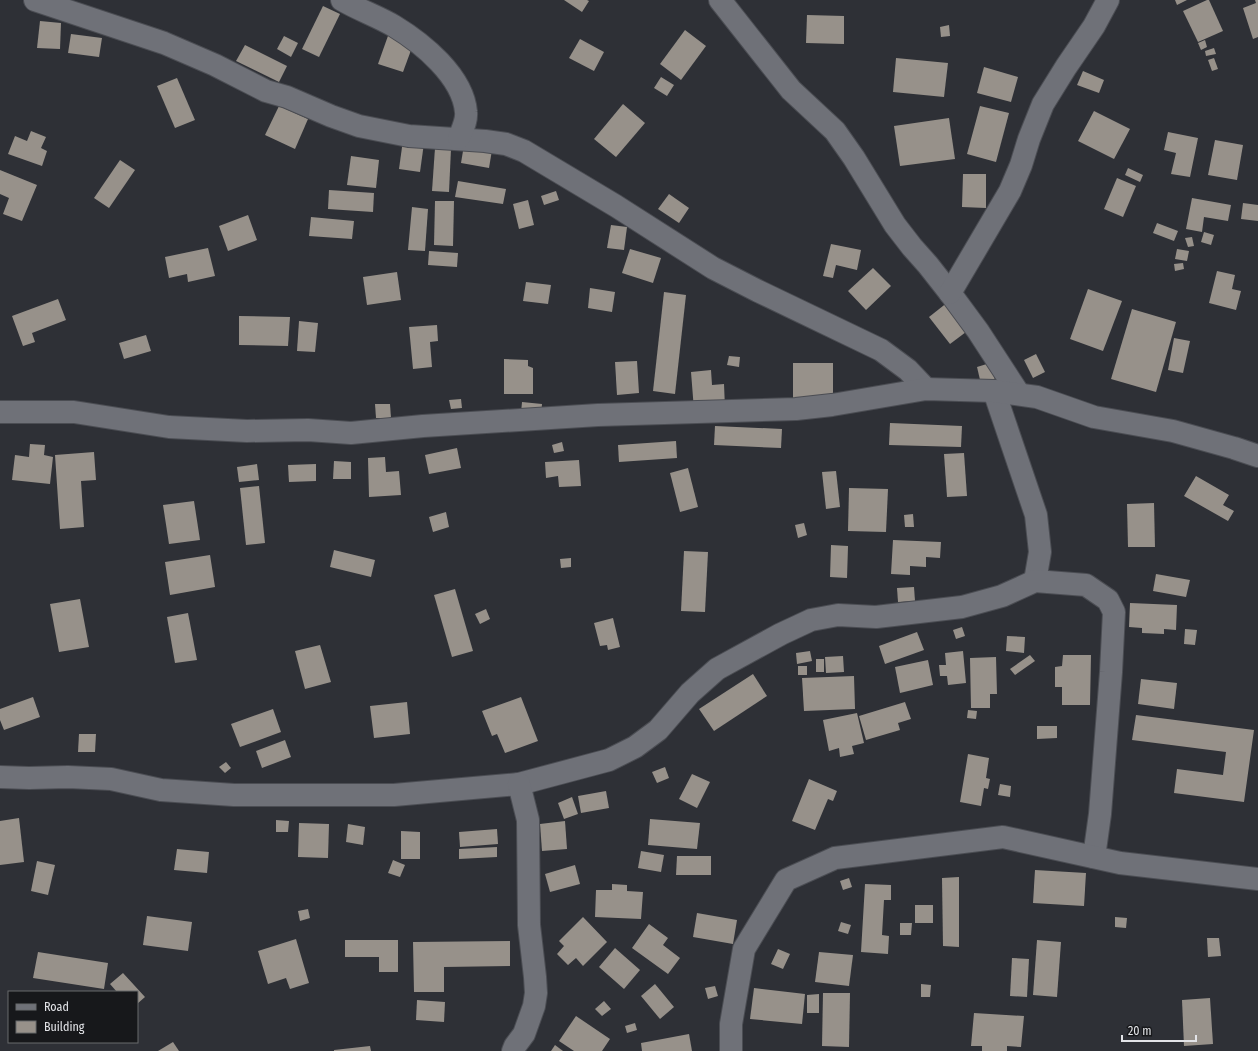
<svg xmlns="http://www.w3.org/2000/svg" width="1258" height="1051" viewBox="0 0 1258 1051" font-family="'Fira Sans Condensed',sans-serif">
	<rect width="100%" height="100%" fill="#2e3036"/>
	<g fill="#97918a">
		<path d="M564,0H587L589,1L582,12Z"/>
		<path d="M1175,0H1187L1177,5Z"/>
		<path d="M1207,0H1209L1223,31L1198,42L1183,11Z"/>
		<path d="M1255,0H1258V37L1253,39L1243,8L1256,3Z"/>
		<path d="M323,6L340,14L319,57L302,49Z"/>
		<path d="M807,15L844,16V44L806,43Z"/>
		<path d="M40,21L61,23L60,49L37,48Z"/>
		<path d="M949,25L950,36L941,37L940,27Z"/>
		<path d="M685,30L706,46L681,80L660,64Z"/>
		<path d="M389,33L414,42L403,72L378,64Z"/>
		<path d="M71,34L102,38L99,57L68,53Z"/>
		<path d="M284,36L298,43L291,57L277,49Z"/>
		<path d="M580,39L604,52L594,71L569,58Z"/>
		<path d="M1205,40L1207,47L1201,50L1198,43Z"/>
		<path d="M245,45L287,66L279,82L236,61Z"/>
		<path d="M1214,48L1216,54L1206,56L1205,51Z"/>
		<path d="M896,58L948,63L944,97L893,92Z"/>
		<path d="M1214,58L1218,69L1212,71L1208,60Z"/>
		<path d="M984,67L1018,77L1011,102L977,93Z"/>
		<path d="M1083,71L1104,80L1099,93L1077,85Z"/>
		<path d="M661,77L674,85L667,96L654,88Z"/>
		<path d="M177,78L195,120L175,128L157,86Z"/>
		<path d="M623,104L645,123L616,157L594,139Z"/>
		<path d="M279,106L308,119L295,149L265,135Z"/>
		<path d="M980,106L1009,113L996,162L967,154Z"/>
		<path d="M1094,111L1130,129L1114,159L1078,141Z"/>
		<path d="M949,118L955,159L900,166L894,126Z"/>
		<path d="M31,131L46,137L41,148L47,151L42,166L8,154L15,136L27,141Z"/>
		<path d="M1168,132L1198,138L1190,177L1171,174L1176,153L1164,150Z"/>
		<path d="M403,140L424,143L420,172L399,169Z"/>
		<path d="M1215,140L1243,145L1237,180L1208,175Z"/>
		<path d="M464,145L492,150L489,168L461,163Z"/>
		<path d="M435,148L451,149L449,192L432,191Z"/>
		<path d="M351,156L379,160L376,188L347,185Z"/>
		<path d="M120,160L135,170L109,208L94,198Z"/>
		<path d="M1128,168L1143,175L1140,182L1125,175Z"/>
		<path d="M0,170L37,185L22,221L3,214L9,198L0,194Z"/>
		<path d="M963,174H986V208L962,207Z"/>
		<path d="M1117,178L1136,186L1123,217L1104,209Z"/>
		<path d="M458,181L506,189L503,204L455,197Z"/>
		<path d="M329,190L374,193L373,212L328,209Z"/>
		<path d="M556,191L559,200L544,205L541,196Z"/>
		<path d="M669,194L689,208L679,223L658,209Z"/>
		<path d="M1192,198L1231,205L1228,221L1204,217L1202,232L1186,229Z"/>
		<path d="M528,200L534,225L519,229L513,204Z"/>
		<path d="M435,201H454L453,246L434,245Z"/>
		<path d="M1243,203L1258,205V221L1241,219Z"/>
		<path d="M412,207L428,209L425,251L408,250Z"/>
		<path d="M248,215L257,240L228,251L219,226Z"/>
		<path d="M311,217L354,221L352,239L309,236Z"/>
		<path d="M1157,223L1178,231L1174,241L1153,233Z"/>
		<path d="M611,225L627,227L624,250L607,248Z"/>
		<path d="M1204,232L1214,235L1211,245L1201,242Z"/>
		<path d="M1192,237L1194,246L1188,247L1185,238Z"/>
		<path d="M831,244L861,250L857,270L836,265L833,278L823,276Z"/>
		<path d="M208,248L215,276L188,282L187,274L169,278L165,257Z"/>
		<path d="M630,249L661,258L653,283L622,273Z"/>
		<path d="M1177,249L1189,251L1187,261L1175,259Z"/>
		<path d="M429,251L458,253L457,267L428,265Z"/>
		<path d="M1183,263L1184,269L1175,271L1174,264Z"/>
		<path d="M873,268L891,286L866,310L848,291Z"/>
		<path d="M1217,271L1235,275L1232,289L1241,291L1236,310L1209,303Z"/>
		<path d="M397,272L401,300L367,305L363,277Z"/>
		<path d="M526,282L551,285L548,304L523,301Z"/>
		<path d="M590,288L615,292L612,312L588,308Z"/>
		<path d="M1088,289L1122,301L1103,351L1070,339Z"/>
		<path d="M664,292L686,295L675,394L653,391Z"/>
		<path d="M58,299L66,320L32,333L35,342L23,346L12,316Z"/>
		<path d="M948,302L970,329L950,344L929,317Z"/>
		<path d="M1132,309L1176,322L1156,392L1111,379Z"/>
		<path d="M239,316L290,317L288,346L239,345Z"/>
		<path d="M299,321L318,323L315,352L297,351Z"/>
		<path d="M437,325L438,341L430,342L432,367L413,369L409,327Z"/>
		<path d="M146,335L151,351L124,359L119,343Z"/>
		<path d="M1174,338L1190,341L1183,373L1168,370Z"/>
		<path d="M1036,354L1045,372L1033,378L1024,360Z"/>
		<path d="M729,356L740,357L739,367L727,365Z"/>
		<path d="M504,359L528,360V366L533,368V394H504Z"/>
		<path d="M637,361L639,393L617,395L615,362Z"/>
		<path d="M793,363H833V400L793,401Z"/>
		<path d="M990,363L995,380L981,384L977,367Z"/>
		<path d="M711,370L712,385L724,384L725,408L694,410L691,372Z"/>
		<path d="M461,399L462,408L451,409L449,400Z"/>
		<path d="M522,402L542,404L541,415L521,413Z"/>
		<path d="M375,404H390L391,418H376Z"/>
		<path d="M890,423L962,426L961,447L889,445Z"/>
		<path d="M715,426L782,429L781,448L714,445Z"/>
		<path d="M676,441L677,458L619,462L618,445Z"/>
		<path d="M562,442L564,451L554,453L552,445Z"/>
		<path d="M30,444L45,445L44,455L53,457L50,484L12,480L15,455L29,457Z"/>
		<path d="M457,448L461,468L429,474L425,455Z"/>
		<path d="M94,452L96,480L81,481L84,527L60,529L55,455Z"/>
		<path d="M964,453L967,496L947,497L944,454Z"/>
		<path d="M385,457L386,472L399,471L401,495L369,497L368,458Z"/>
		<path d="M579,460L581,486L559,487L558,476L546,478L545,462Z"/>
		<path d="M334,461L351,462V479H333Z"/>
		<path d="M257,464L259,480L239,482L237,467Z"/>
		<path d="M316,464V481L289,482L288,465Z"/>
		<path d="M688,468L698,507L680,512L670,473Z"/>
		<path d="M836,471L840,507L826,509L822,472Z"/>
		<path d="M1196,476L1229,495L1223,505L1234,511L1228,521L1184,496Z"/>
		<path d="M259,486L265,543L246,545L240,488Z"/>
		<path d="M849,488L888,489L886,532L848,531Z"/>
		<path d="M194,501L200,540L169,544L163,505Z"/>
		<path d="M1154,503L1155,547H1128L1127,504Z"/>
		<path d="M446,512L449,527L433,532L429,517Z"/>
		<path d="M913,514L914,527H905L904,515Z"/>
		<path d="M804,523L807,535L798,538L795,525Z"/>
		<path d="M893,540L941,542L940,558L926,557V567L910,566V575L891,574Z"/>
		<path d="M831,545L848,546L847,578L830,577Z"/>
		<path d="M334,550L375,560L371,577L330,567Z"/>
		<path d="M684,551L708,552L705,612L681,611Z"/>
		<path d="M210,555L215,587L170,595L165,562Z"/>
		<path d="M571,558V567L561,568L560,559Z"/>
		<path d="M1156,574L1190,580L1186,597L1153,591Z"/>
		<path d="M914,587L915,601L898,602L897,588Z"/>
		<path d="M455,589L473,651L452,657L434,595Z"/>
		<path d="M80,599L89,647L59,652L50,604Z"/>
		<path d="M1130,603L1177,605L1176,630L1164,629V634L1142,633V628L1129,627Z"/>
		<path d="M486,609L490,619L480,624L475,614Z"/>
		<path d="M188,613L197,660L175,663L167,617Z"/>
		<path d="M613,618L620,647L608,650L607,645L600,646L594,623Z"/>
		<path d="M962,627L965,636L956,639L953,630Z"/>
		<path d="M1185,629L1197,630L1195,645L1184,644Z"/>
		<path d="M917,632L924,650L885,664L879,646Z"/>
		<path d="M1007,636L1025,637L1024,653L1006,651Z"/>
		<path d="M320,645L331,682L305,689L295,651Z"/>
		<path d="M810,651L812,661L797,664L796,653Z"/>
		<path d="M963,651L966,683L948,685L947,676H940L939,665H946L945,653Z"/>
		<path d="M1030,655L1035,661L1015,675L1010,669Z"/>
		<path d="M1063,655H1091L1090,705H1062V687H1055V667L1062,666Z"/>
		<path d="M843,656L844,672L826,673L825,657Z"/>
		<path d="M996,657L997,694H990V708H971L970,658Z"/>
		<rect x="816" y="659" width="8" height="13"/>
		<path d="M928,660L933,685L900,693L895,667Z"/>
		<rect x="798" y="666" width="9" height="9"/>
		<path d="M753,674L767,696L714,731L699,709Z"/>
		<path d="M854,676L855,709L804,711L802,678Z"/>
		<path d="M1141,679L1177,683L1174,709L1138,704Z"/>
		<path d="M33,697L40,717L4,730L0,720V709Z"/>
		<path d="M521,697L538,741L505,753L497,734L492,736L482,711Z"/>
		<path d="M407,702L410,734L374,738L370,706Z"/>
		<path d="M905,702L911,719L898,723L900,730L866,740L859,716Z"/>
		<path d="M273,709L281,732L240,747L231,724Z"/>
		<path d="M968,710L977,711L976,719L967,718Z"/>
		<path d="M857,713L864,743L852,746L854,754L840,757L839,748L829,751L823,720Z"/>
		<path d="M1136,715L1254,730L1244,802L1174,793L1177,769L1223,775L1226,752L1132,740Z"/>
		<path d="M1037,726H1057V738L1037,739Z"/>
		<path d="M79,734H96L95,752H78Z"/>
		<path d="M285,740L291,757L262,768L256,751Z"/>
		<path d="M968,754L989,758L986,778L990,779L988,789L984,788L981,806L960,802Z"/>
		<path d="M226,762L231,768L225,773L219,767Z"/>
		<path d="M665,767L669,778L657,783L652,772Z"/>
		<path d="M692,774L710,782L697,808L679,799Z"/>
		<path d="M809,779L837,791L833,801L828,799L815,830L792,821Z"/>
		<path d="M1000,784L1011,786L1010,797L998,795Z"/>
		<path d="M606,791L609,808L581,813L578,796Z"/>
		<path d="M572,797L578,814L564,819L558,803Z"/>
		<path d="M19,818L24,862L0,865V821Z"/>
		<path d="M650,819L700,823L697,849L648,845Z"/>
		<path d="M276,820L289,821L288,832H276Z"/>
		<path d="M565,821L567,849L542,851L540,824Z"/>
		<path d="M299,823L329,824L328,858L298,857Z"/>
		<path d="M348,824L365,827L363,845L346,842Z"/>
		<path d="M497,829L498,844L460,847L459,832Z"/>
		<path d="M401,831L420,832V859H401Z"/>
		<path d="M497,847V857L459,859V849Z"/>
		<path d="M177,849L209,852L207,873L174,870Z"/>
		<path d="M641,851L664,855L661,872L638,868Z"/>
		<path d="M677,856H711V875H676Z"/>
		<path d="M393,860L405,865L400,877L388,873Z"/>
		<path d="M37,861L55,865L48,895L31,891Z"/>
		<path d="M575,865L580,884L550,892L545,874Z"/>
		<path d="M1035,870L1086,873L1084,906L1033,903Z"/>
		<path d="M959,877V947L943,946L942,878Z"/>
		<path d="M849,878L852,887L843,890L840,881Z"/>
		<path d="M612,884L627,885V891L643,892L641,919L595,917L596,890H612Z"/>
		<path d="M865,884L891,885V900H884L882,935L889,936L888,954L861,952Z"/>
		<rect x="915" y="905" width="18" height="18"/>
		<path d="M308,909L310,918L300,921L298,911Z"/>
		<path d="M697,913L737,920L733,944L693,937Z"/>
		<path d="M147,916L192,922L188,951L143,945Z"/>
		<path d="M583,917L607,942L583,966L576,958L568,965L557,954L564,946L559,941Z"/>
		<path d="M1115,917L1127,918L1126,928L1115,927Z"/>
		<path d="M841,922L851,925L848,934L838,931Z"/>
		<path d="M900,923H912L911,935H900Z"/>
		<path d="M649,924L668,938L663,945L680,958L668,974L632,948Z"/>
		<path d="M1207,938H1219L1221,956L1208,957Z"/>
		<path d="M296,939L309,983L290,989L286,978L268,984L258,951Z"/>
		<path d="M345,940H398V972H379V957H345Z"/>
		<path d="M1037,940L1061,942L1057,997L1033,995Z"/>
		<path d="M510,941V966L444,967V992H414L413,942Z"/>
		<path d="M615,948L640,970L624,989L599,967Z"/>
		<path d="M778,949L790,954L783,969L771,964Z"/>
		<path d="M38,952L108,963L104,989L33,978Z"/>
		<path d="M819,952L853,955L849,986L815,982Z"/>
		<path d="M1012,958L1029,959L1027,997L1010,996Z"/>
		<path d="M123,973L145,997L137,1004V992H117L110,984Z"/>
		<path d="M655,984L674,1007L660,1019L641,996Z"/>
		<path d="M921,984L931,985L930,997H921Z"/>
		<path d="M715,986L718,996L708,999L705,988Z"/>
		<path d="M754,988L805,994L802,1024L750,1019Z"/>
		<path d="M823,993H850L849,1047L822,1046Z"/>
		<path d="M819,994V1013H807V995Z"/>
		<path d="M1210,998L1213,1044L1184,1046L1182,1000Z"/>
		<path d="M417,1000L445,1002L444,1022L416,1020Z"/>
		<path d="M604,1001L611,1009L602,1016L595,1009Z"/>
		<path d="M974,1013L1024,1016L1021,1047L1007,1046V1051H982V1046H971Z"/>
		<path d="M576,1016L610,1039L602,1051H574L559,1041Z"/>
		<path d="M635,1023L637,1030L627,1033L625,1026Z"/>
		<path d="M689,1034L692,1051H642L641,1043Z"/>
		<path d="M173,1042L179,1051H158Z"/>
		<path d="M555,1045L563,1051H551Z"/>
		<path d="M370,1046L371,1051H334V1050Z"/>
	</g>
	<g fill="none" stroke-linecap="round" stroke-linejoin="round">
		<defs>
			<g id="minor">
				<path d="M35,0L164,43L215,65L266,91L287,97L331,116L359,126L409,136L485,141L506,144L524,151L616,206L713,268L758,291L881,350L908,370L926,389"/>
				<path d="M342,0C359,10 377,16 394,26C422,43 463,76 466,112C467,121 462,130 459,138"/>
				<path d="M720,0L791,90L835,131L854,158L895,225L912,247L928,265L950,293L978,331L1019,394"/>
				<path d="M950,293L1010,191L1021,165L1029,139L1043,104L1066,67L1094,26L1108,0"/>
				<path d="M994,391L1036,515L1040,552L1035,581"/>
				<path d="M0,412H74L169,427L247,431L308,430L351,433L423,426L598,415L796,409L832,405L926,389L994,391L1037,397L1094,417L1173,431L1234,448L1258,456"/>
				<path d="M0,777L29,778L68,777L111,779L161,790L234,795H394L519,784L609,760L635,747L658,730L690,693L717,669L781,634L811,620L838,615L876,617L962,607L1002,596L1035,581L1086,585L1108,600L1114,612L1111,672L1100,814L1094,857"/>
				<path d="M513,1051L515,1046L524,1034L534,1006L536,993L535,977L529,925L528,820L519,784"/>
				<path d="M731,1051V1024L744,949L786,880L835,858L1003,837L1120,863L1258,879"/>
			</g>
		</defs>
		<use href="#minor" stroke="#4b4d53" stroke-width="24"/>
		<use href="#minor" stroke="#6f7178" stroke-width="22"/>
	</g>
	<rect x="8" y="991" width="130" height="52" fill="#17181b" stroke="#696a6d"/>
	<rect x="16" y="1004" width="20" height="6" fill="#6f7178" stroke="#696a6d"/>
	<text x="44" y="1011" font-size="12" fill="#e3e4e8">Road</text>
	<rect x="16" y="1021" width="20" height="12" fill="#97918a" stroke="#696a6d"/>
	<text x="44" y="1031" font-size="12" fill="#e3e4e8">Building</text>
	<path d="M1122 1035v6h74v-6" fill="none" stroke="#e3e4e8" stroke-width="2"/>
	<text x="1128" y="1035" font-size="12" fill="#e3e4e8" stroke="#17181b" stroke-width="3" paint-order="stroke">20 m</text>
</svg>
